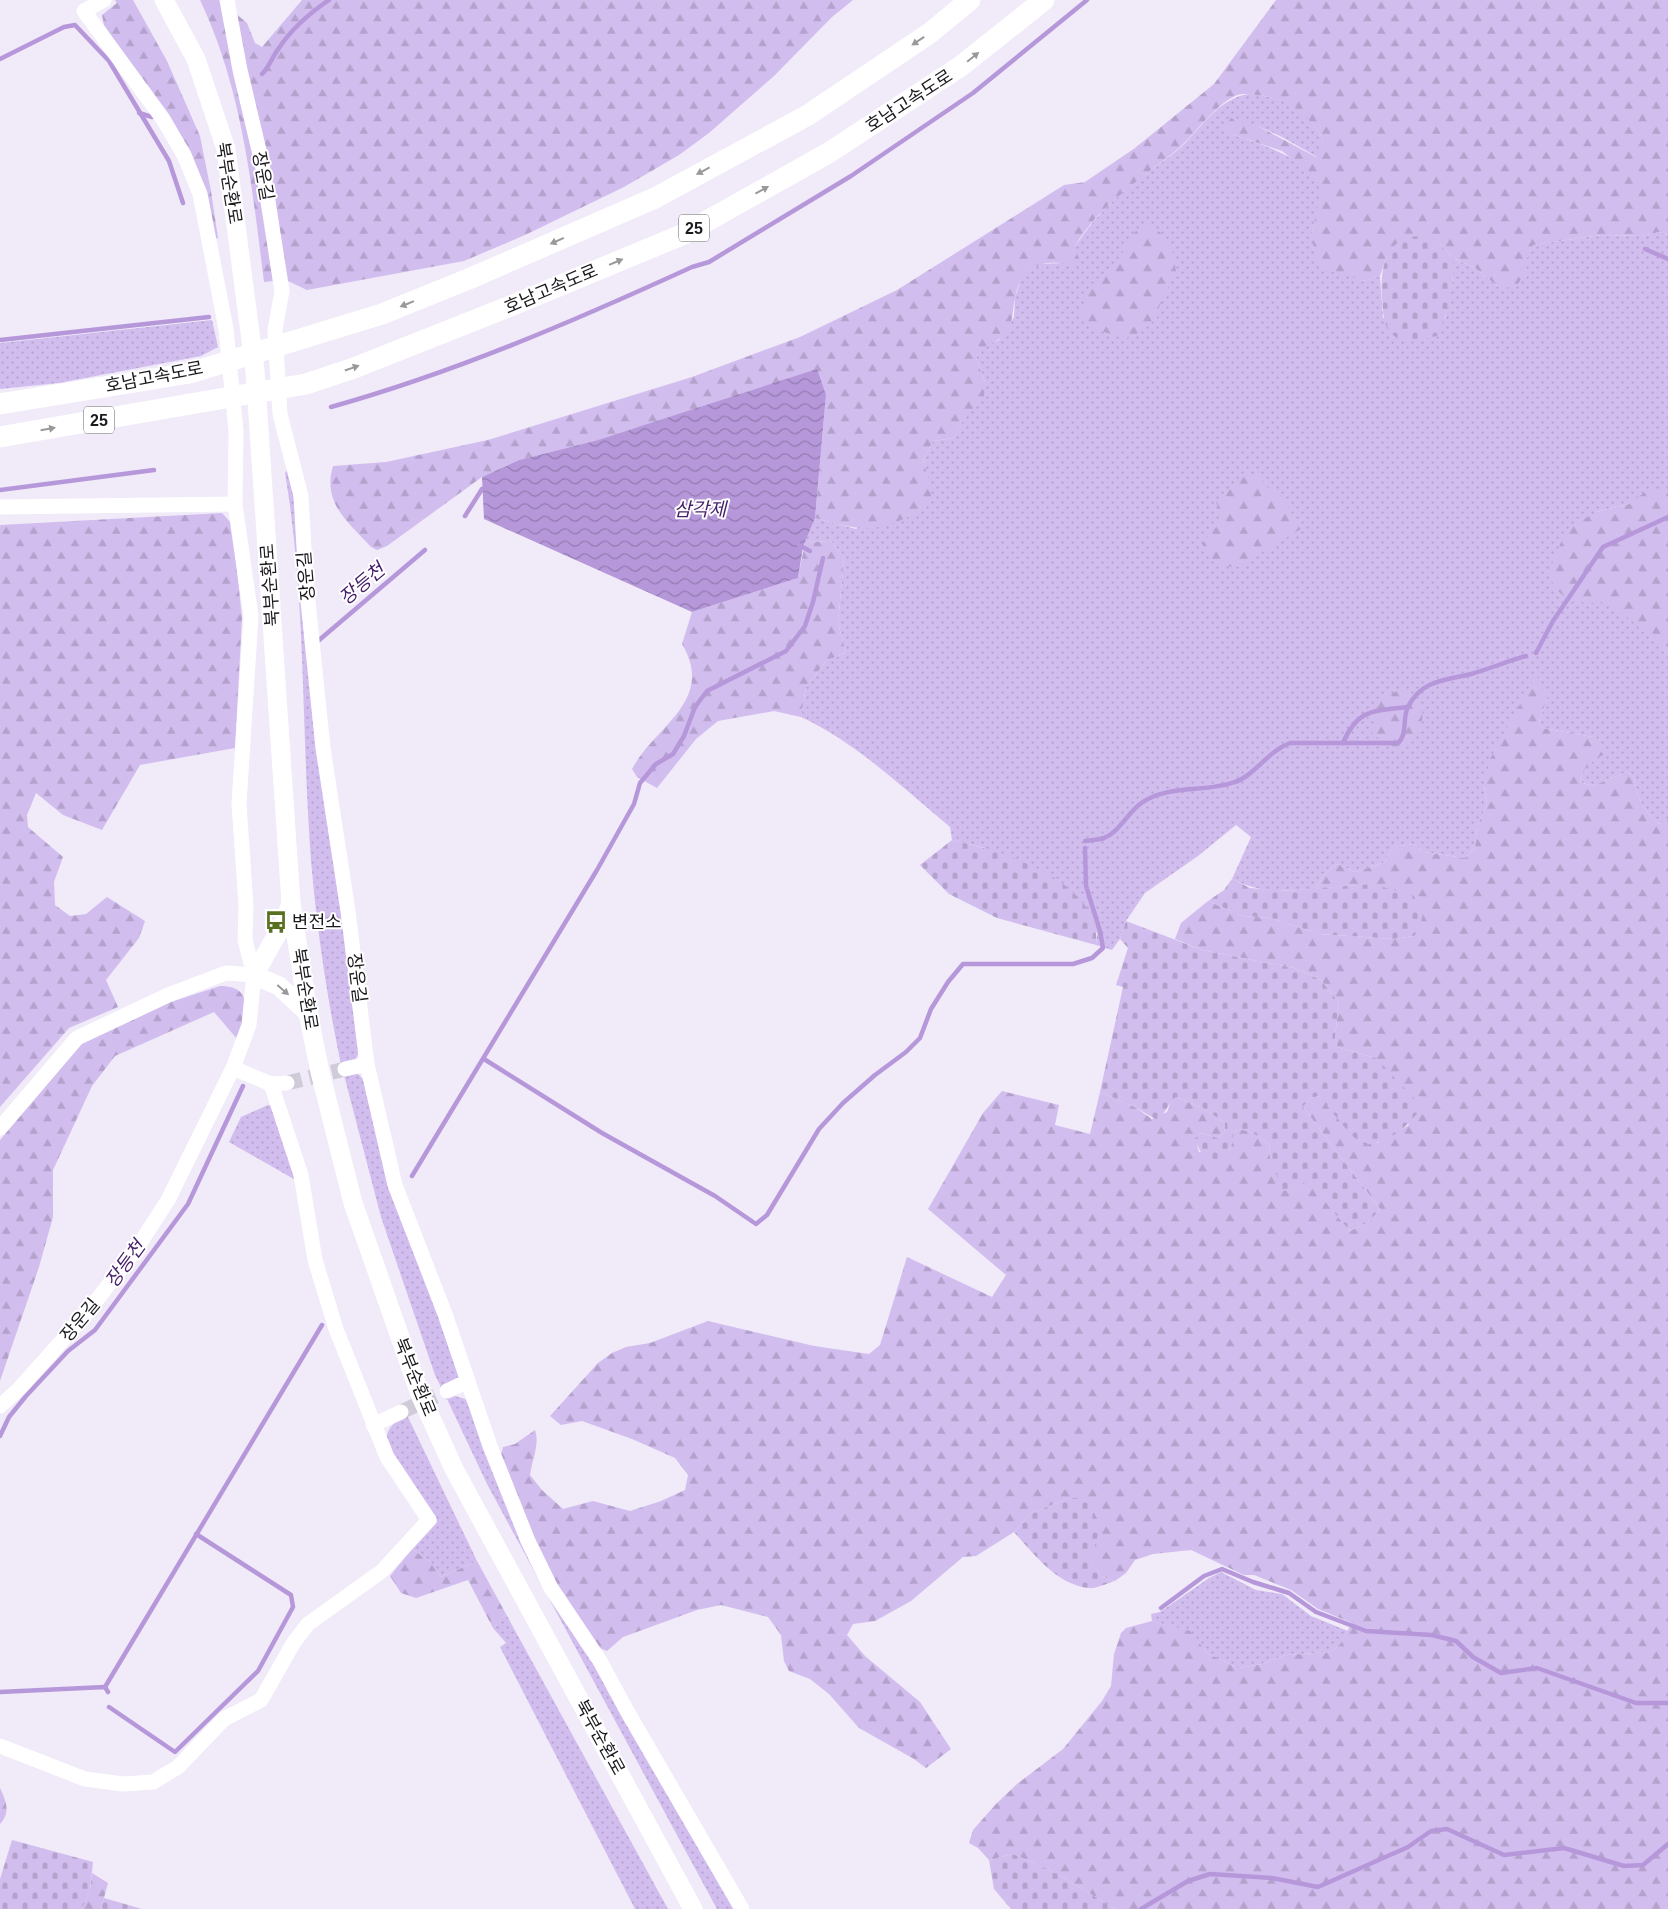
<svg xmlns="http://www.w3.org/2000/svg" width="1668" height="1909" viewBox="0 0 1668 1909" font-family="Helvetica,'Noto Sans KR',sans-serif">
	<defs>
		<pattern id="grass-dots" width="8" height="8" patternUnits="userSpaceOnUse" patternTransform="scale(1.25)"><rect width="8" height="8" fill="#d2bdef"/><path d="M2 2h.1M6 6h.1" fill="none" stroke="#b4a2cc" stroke-width="1.8" stroke-linecap="round"/></pattern>
		<pattern id="forest-firs" width="22" height="20" patternUnits="userSpaceOnUse" patternTransform="scale(1.25)"><rect width="22" height="20" fill="#d2bdef"/><path d="M5 1l3.5 6h-7zM16 11l3.5 6h-7z" fill="#b4a2cc"/></pattern>
		<pattern id="cemetery-stones" width="16" height="16" patternUnits="userSpaceOnUse" patternTransform="scale(1.25)"><rect width="16" height="16" fill="#d2bdef"/><path d="M2 7V4a2 2 0 0 1 4 0v3zM10 15v-3a2 2 0 0 1 4 0v3z" fill="#b4a2cc"/></pattern>
		<pattern id="water-waves" width="16" height="10" patternUnits="userSpaceOnUse" patternTransform="scale(1.25)"><rect width="16" height="10" fill="#b698da"/><path d="M0 5q4-4 8 0t8 0" fill="none" stroke="#937bb0"/></pattern>
	</defs>
	<rect width="100%" height="100%" fill="#f0eaf9"/>
	<g fill="url(#grass-dots)">
		<path d="M1249,94C1286,98 1304,106 1323,139L1317,157L1282,137L1258,126L1231,134C1257,143 1312,159 1321,188C1323,197 1314,223 1312,233L1363,281L1380,276L1383,318H1445L1453,278V258L1475,268L1500,288L1527,270V258L1532,245L1601,235L1642,236L1659,232L1668,234V490L1648,491L1629,504L1596,512L1572,602C1582,602 1594,601 1604,603C1629,608 1651,638 1668,655V820L1659,824C1643,811 1637,797 1634,777L1627,772L1592,786L1580,782C1583,766 1591,762 1604,754L1593,737L1543,728L1539,722L1548,695L1484,786L1487,805L1477,826L1475,848L1465,858L1423,852L1414,844L1393,847L1385,862L1356,872L1337,864L1324,875L1315,889C1284,891 1261,894 1232,879L1251,837L1236,825L1198,856L1145,893L1126,921L1120,939L1112,950L1096,945L1097,933L985,848L952,840L950,827C903,788 857,743 801,717L806,687L827,660L846,653L838,623L844,557L831,541L805,542L815,518L856,529L930,486L923,460L933,441L953,438L985,382L976,358C981,347 988,344 999,340L1014,317L1015,297L1023,274L1039,264L1064,263C1082,235 1097,214 1123,192C1141,176 1163,163 1181,147C1202,127 1219,98 1249,94Z"/>
		<path d="M212,320L218,347L201,356L59,383L0,389V343Z"/>
		<path d="M287,470L291,475L362,1047L355,1060L341,1065C324,982 312,898 308,813C302,700 304,585 285,473Z"/>
		<path d="M358,1074L367,1083L460,1370L459,1378L443,1391L435,1375L381,1217L344,1075Z"/>
		<path d="M268,1105L274,1106L299,1182L229,1142L241,1117Z"/>
		<path d="M455,1396L465,1399L472,1409L596,1664L736,1909H717L487,1484L447,1399Z"/>
		<path d="M407,1415L477,1561L441,1577L429,1561L412,1549L437,1522L389,1452C382,1434 390,1423 407,1415Z"/>
		<path d="M1221,1572L1256,1590L1282,1594L1311,1616L1348,1631L1340,1644L1331,1652L1286,1655L1262,1664L1238,1668L1207,1653L1190,1632L1152,1621L1151,1614L1160,1612L1209,1578Z"/>
		<path d="M506,1614L668,1909H635L500,1647L506,1643L493,1628Z"/>
	</g>
	<g fill="url(#forest-firs)">
		<path d="M115,0H133L167,61L200,136L211,191L218,238L214,239L187,152L104,25L102,15L117,3Z"/>
		<path d="M200,0H222L257,164L273,281L264,282C252,186 242,88 200,0Z"/>
		<path d="M302,0H853L832,17L774,76L709,133L679,155L624,187L525,235L464,261L307,290L286,280L234,12L247,23L255,43L262,47Z"/>
		<path d="M1276,0H1668V234L1659,232L1642,236L1601,235L1533,245L1527,258V270L1516,287L1500,288L1475,268L1453,258L1439,243L1387,256L1380,276L1364,281L1321,268L1315,259L1312,233L1321,190L1315,177L1282,151L1231,134L1224,128L1231,118L1258,126L1316,157L1323,139C1308,113 1287,98 1257,95C1250,94 1241,93 1235,96C1214,106 1196,133 1179,148C1142,179 1100,204 1075,246L1081,266C1049,259 1022,260 1015,298C1012,310 1014,320 1007,331C998,345 984,341 976,358L985,382L984,397L963,421L953,438L933,441L923,460C926,472 934,489 930,501C927,509 918,511 912,515C872,535 855,529 815,518L826,395L696,409L598,440L519,460L482,477L387,546L377,550L371,547C348,522 322,503 333,466L386,462L488,440L692,377L800,337L897,290L1064,185L1085,182L1135,148L1214,84Z"/>
		<path d="M1148,222L1164,236L1172,250L1176,271L1159,307L1157,318L1141,332L1124,339L1087,326L1081,315L1088,288L1117,262L1135,232Z"/>
		<path d="M1256,474L1269,489L1281,495L1301,529L1237,567L1217,566L1202,544L1222,518L1216,502L1246,475Z"/>
		<path d="M1648,490H1668V655L1630,619L1614,607L1603,603L1572,602L1560,593L1552,582L1550,569L1566,530L1596,512L1629,504Z"/>
		<path d="M222,513L232,524L242,618L235,748L140,765L102,830L63,815L36,793L27,815L28,827L63,857L54,882L55,905L70,916L86,914L107,897L145,921L139,938L106,980L118,1007L69,1028L0,1107V525Z"/>
		<path d="M831,541L844,557L838,623L846,653L827,660L806,687L801,717L774,711L718,721L696,739L657,788L637,777L632,769C655,726 716,701 682,644L692,612L798,578L805,542Z"/>
		<path d="M1536,675L1548,695L1539,722L1543,728L1593,737L1603,745L1605,754C1591,762 1583,766 1580,782L1592,786L1627,772L1634,777C1637,797 1643,811 1659,824L1668,820V1909H1115L1056,1873L1013,1854L989,1860L978,1848L969,1843L973,1830L996,1804L1017,1784L1063,1749L1102,1701L1111,1686L1114,1654L1121,1633L1126,1628L1152,1621L1190,1631L1207,1653L1238,1668L1262,1664L1286,1655L1331,1652L1340,1644L1352,1623L1318,1609L1291,1590L1254,1575H1244L1191,1550L1153,1554L1135,1560L1126,1573L1115,1581L1102,1577L1090,1561L1086,1498H1070L1031,1513L1014,1532L976,1556L963,1557L911,1601L875,1621L853,1624L847,1635L865,1656L920,1702L951,1749L926,1768L914,1759L859,1728L829,1694L810,1679L789,1671L784,1661L781,1635L768,1617L721,1605L697,1610L623,1637L607,1651L595,1646L556,1585L533,1539L501,1455L503,1447L515,1444L535,1430C540,1444 532,1460 530,1475L542,1490L563,1509L593,1501L630,1511L661,1501L685,1490L688,1475L675,1458L632,1439L582,1421L561,1425L550,1416L598,1363L612,1353L626,1347L650,1343L708,1321L814,1346L869,1354L880,1345L907,1257L992,1297L1006,1275L928,1209L983,1113L1002,1091L1059,1105L1055,1125L1090,1134L1100,1092L1135,1107L1152,1119L1167,1112L1171,1101L1176,1097L1203,1108L1225,1123L1224,1133L1217,1138L1201,1133L1195,1138L1199,1152L1230,1151L1234,1131C1248,1126 1258,1137 1269,1144L1270,1157L1293,1192L1307,1180L1350,1231L1370,1221L1380,1209L1303,1107L1310,1098L1319,1096L1377,1143L1409,1125L1376,1058L1337,1047L1335,1037L1339,1003L1321,980L1294,968L1202,950L1175,939L1181,923L1208,901L1243,916L1271,918L1319,934L1394,939L1414,936L1371,884L1315,889L1324,875L1337,864L1356,872L1385,862L1393,847L1414,844L1423,852L1465,858L1475,848L1477,826L1487,805L1484,786L1490,759Z"/>
		<path d="M1399,690C1423,697 1429,718 1415,737C1413,741 1409,747 1405,748C1396,752 1376,737 1371,731L1380,700Z"/>
		<path d="M220,986C257,986 244,1017 238,1040L214,1012L115,1056L92,1086L53,1170V1217L39,1267L0,1381V1140L81,1044L171,1002Z"/>
		<path d="M412,1549L429,1561L441,1577L477,1561L506,1614L493,1628L468,1580L416,1598L401,1593L390,1576Z"/>
		<path d="M0,1788C6,1801 11,1812 0,1824Z"/>
		<path d="M92,1873L108,1883L101,1909H82L90,1890Z"/>
	</g>
	<g fill="url(#cemetery-stones)">
		<path d="M1420,236L1439,243L1453,258C1454,286 1449,311 1437,336L1406,343C1402,341 1396,338 1393,335C1383,326 1383,311 1382,299C1380,270 1384,237 1420,236Z"/>
		<path d="M952,840C1002,851 1102,881 1096,945L997,918L949,894L920,865Z"/>
		<path d="M1232,879L1250,888L1285,891L1371,884L1413,895L1423,912L1420,928L1414,936L1394,939L1319,934L1271,918L1243,916L1208,901L1224,890Z"/>
		<path d="M1126,921L1202,950L1294,968L1321,980L1339,1003L1335,1037L1337,1047L1376,1058L1422,1107C1407,1128 1390,1142 1364,1145L1351,1135L1319,1096L1310,1098L1303,1107L1380,1209L1370,1221L1350,1231L1307,1181L1293,1192L1282,1190L1270,1157L1269,1144C1258,1137 1248,1126 1234,1131C1230,1153 1230,1166 1203,1156L1194,1139L1201,1133L1217,1138L1224,1133L1225,1123L1203,1108L1176,1097C1167,1104 1168,1111 1157,1120L1135,1107L1100,1092L1123,987L1116,985L1128,948L1120,939Z"/>
		<path d="M1070,1498H1086L1101,1526L1090,1561L1102,1577L1115,1581C1108,1583 1096,1589 1089,1588C1057,1585 1034,1554 1014,1532L1031,1513Z"/>
		<path d="M12,1840L93,1862L90,1890L82,1909H0V1879Z"/>
		<path d="M1013,1854L1056,1873L1115,1909H1011L994,1889L989,1860Z"/>
		<path d="M104,1898L142,1909H101Z"/>
	</g>
	<path fill="url(#water-waves)" d="M817,369L826,395L815,518L803,547L798,578L692,612L484,519L482,477L519,460L598,440Z"/>
	<g fill="none" stroke-linecap="round" stroke-linejoin="round">
		<g stroke="#b698da" stroke-width="4.5">
			<path d="M0,59L64,27L75,25L109,61L169,161L183,203"/>
			<path d="M262,74C270,66 272,57 279,48C292,28 310,13 329,0"/>
			<path d="M139,113L152,117"/>
			<path d="M1645,249L1668,259"/>
			<path d="M0,340L209,317"/>
			<path d="M331,407C456,372 574,321 692,267L709,262L851,176L973,93L1087,0"/>
			<path d="M0,490L154,470"/>
			<path d="M465,516L482,489L486,488"/>
			<path d="M799,545L810,551"/>
			<path d="M318,641L425,550"/>
			<path d="M1536,653L1553,621L1603,547L1668,517"/>
			<path d="M1343,743C1358,708 1374,711 1408,707"/>
			<path d="M1085,841C1091,840 1098,840 1104,838C1119,832 1127,814 1140,804C1166,784 1205,793 1235,782C1254,776 1268,751 1290,743H1398C1408,734 1402,718 1408,707C1421,680 1446,680 1471,674C1489,669 1508,661 1526,656"/>
			<path d="M484,1059L602,1133L715,1196L756,1224L767,1215L819,1129L843,1103L875,1075L906,1052L920,1038L931,1009L948,982L963,964H1073L1092,958L1103,948L1100,931L1086,886L1085,848"/>
			<path d="M412,1176L597,870L634,804L640,783L656,764L673,754L684,736L695,707L707,691L786,651L805,626L813,602L823,558"/>
			<path d="M0,1436L9,1417L26,1396L68,1351L95,1330L188,1204L243,1086"/>
			<path d="M1161,1608L1204,1576L1222,1569L1253,1582L1289,1593L1316,1612L1366,1631L1432,1635L1456,1641L1473,1657L1501,1673L1537,1668L1636,1703H1668"/>
			<path d="M105,1687L322,1325"/>
			<path d="M0,1692L105,1687L108,1692"/>
			<path d="M109,1707L175,1752L258,1671L293,1607L291,1595L196,1534"/>
			<path d="M1141,1909L1188,1881L1210,1874L1272,1878L1318,1887L1408,1847L1431,1831L1447,1829L1504,1855L1564,1848L1624,1866L1643,1865L1668,1844"/>
		</g>
		<g stroke="#d0cbd8" stroke-width="15" stroke-dasharray="15 8" stroke-linecap="butt">
			<path d="M287,1083L345,1069"/>
			<path d="M401,1412L447,1391"/>
		</g>
		<g stroke="#fff" stroke-width="15">
			<path d="M227,0L240,70L262,163L282,291L275,330L280,414L301,496L306,582L323,748L348,911L367,1064L395,1185L445,1314L490,1446L528,1541L551,1588L600,1661L627,1711L742,1909"/>
			<path d="M0,507L235,504"/>
			<path d="M233,1068L271,1084L287,1083"/>
			<path d="M345,1069L367,1064"/>
			<path d="M0,1128L77,1038L168,995L226,973L254,975"/>
			<path d="M447,1391L468,1381"/>
			<path d="M0,1406L19,1389L85,1315L135,1251L168,1200L233,1068L249,1025L254,975L245,940L246,906L239,804L251,616L235,504L236,431L226,329L200,194L184,155L163,119L84,11L104,0"/>
			<path d="M373,1425L401,1412"/>
			<path d="M0,1746L85,1779L123,1784L153,1782L178,1767L224,1719L261,1700L294,1642L308,1624L382,1571L429,1520L387,1457L336,1329L315,1260L301,1175L271,1084"/>
		</g>
		<g stroke="#fff" stroke-width="19">
			<path d="M164,0L196,59L226,149L255,371L291,903L308,1013L320,1072L353,1203L420,1394L454,1469L693,1909"/>
			<path d="M291,903L284,922L254,975L279,986L308,1013"/>
		</g>
		<g stroke="#fff" stroke-width="21">
			<path d="M0,404L190,373L382,314L471,278L655,198L808,115L930,33L970,0"/>
			<path d="M0,437L306,384L354,368L513,305L684,234L830,152L961,66L1044,0"/>
		</g>
	</g>
	<defs><path id="oneway-solid" d="M-6-.8H1V-3.2L6.5 0L1 3.2V.8H-6Z" transform="scale(1.25)"/></defs>
	<g fill="#99989a">
		<use href="#oneway-solid" transform="translate(918 41) rotate(146)"/>
		<use href="#oneway-solid" transform="translate(973 57) rotate(-39)"/>
		<use href="#oneway-solid" transform="translate(703 171) rotate(152)"/>
		<use href="#oneway-solid" transform="translate(762 190) rotate(-29)"/>
		<use href="#oneway-solid" transform="translate(557 241) rotate(156)"/>
		<use href="#oneway-solid" transform="translate(616 262) rotate(-23)"/>
		<use href="#oneway-solid" transform="translate(407 304) rotate(158)"/>
		<use href="#oneway-solid" transform="translate(352 368) rotate(-19)"/>
		<use href="#oneway-solid" transform="translate(48 429) rotate(-10)"/>
		<use href="#oneway-solid" transform="translate(283 990) rotate(41)"/>
	</g>
	<defs>
		<symbol id="bus-bare" viewBox="-9 -9 18 18"><path d="M-5-6H5V4H4V6H2V4H-2V6H-4V4H-5ZM-3.5-4V0h7V-4ZM-3.5 1.2v1.5H-2V1.2ZM2 1.2v1.5H3.5V1.2Z" fill="#597021" stroke="#fff" stroke-width="2.5" paint-order="stroke"/></symbol>
	</defs>
	<g fill-rule="evenodd">
		<use href="#bus-bare" x="260" y="906" width="32" height="32"/>
	</g>
	<g text-anchor="middle" dominant-baseline="central" stroke-width="4" stroke-linejoin="round" paint-order="stroke">
		<g fill="#fff" stroke="#605e62" stroke-width="1">
			<rect x="679" y="214.5" width="30" height="27" rx="4"/>
			<rect x="84" y="406.5" width="30" height="27" rx="4"/>
		</g>
		<g font-size="16" font-weight="bold" fill="#1c191e">
			<text x="694" y="228">25</text>
			<text x="99" y="420">25</text>
		</g>
		<g font-size="18" fill="#1c191e" stroke="#fff">
			<text transform="translate(909 101) rotate(-33)">호남고속도로</text>
			<text transform="translate(263 176) rotate(80)">장운길</text>
			<text transform="translate(229 183) rotate(81)">북부순환로</text>
			<text transform="translate(551 289) rotate(-23)">호남고속도로</text>
			<text transform="translate(154 377) rotate(-11)">호남고속도로</text>
			<text transform="translate(306 576) rotate(-95)">장운길</text>
			<text transform="translate(270 585) rotate(-94)">북부순환로</text>
			<text transform="translate(357 978) rotate(83)">장운길</text>
			<text transform="translate(305 989) rotate(81)">북부순환로</text>
			<text transform="translate(80 1320) rotate(-50)">장운길</text>
			<text transform="translate(415 1377) rotate(68)">북부순환로</text>
			<text transform="translate(600 1737) rotate(61)">북부순환로</text>
		</g>
		<g font-size="18" fill="#1c191e" stroke="#fff" text-anchor="start">
			<text x="292" y="922">변전소</text>
		</g>
		<g font-size="19" font-style="italic" fill="#461e6b" stroke="#fff">
			<text x="700" y="509">삼각제</text>
			<text transform="translate(362 584) rotate(-40)">장등천</text>
			<text transform="translate(125 1264) rotate(-54)">장등천</text>
		</g>
	</g>
</svg>
